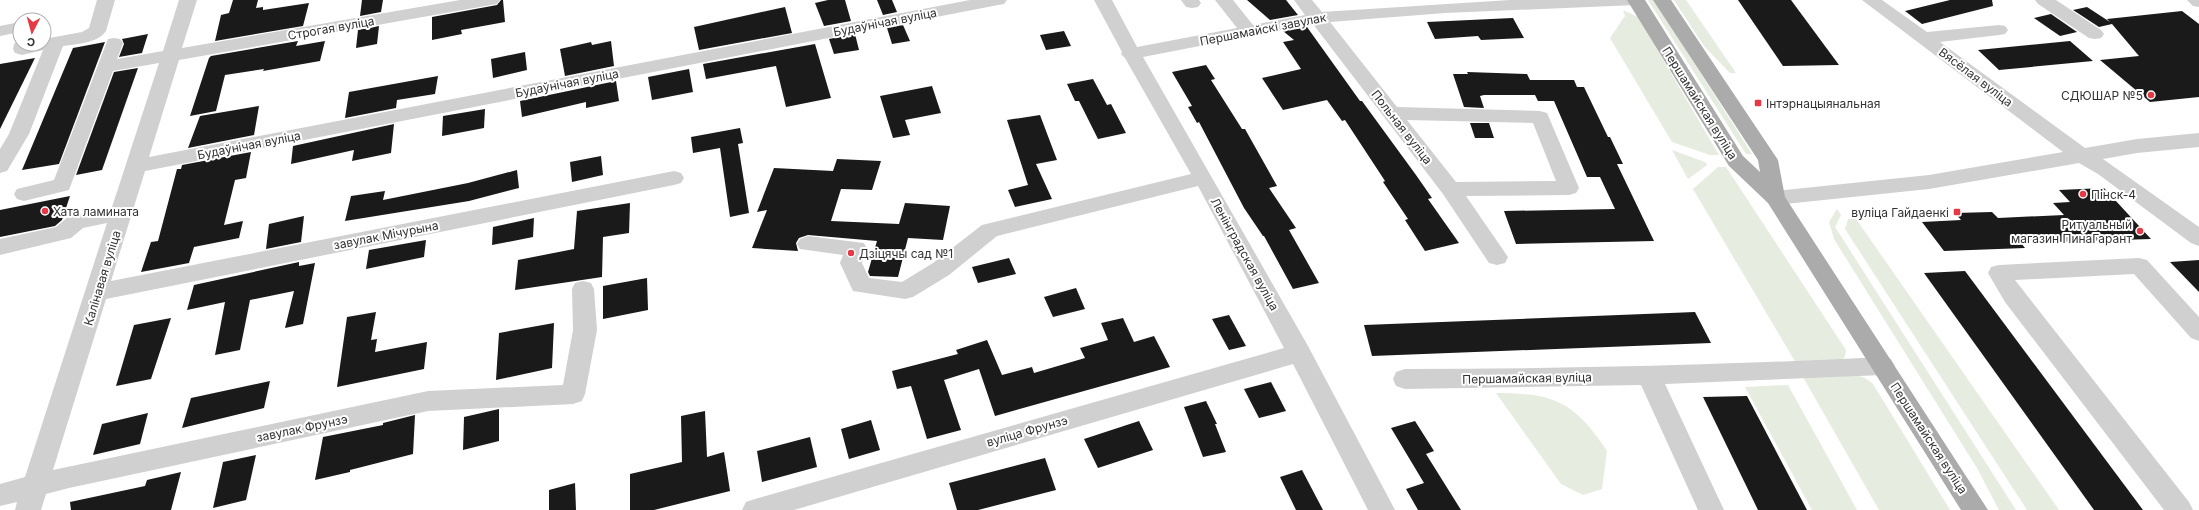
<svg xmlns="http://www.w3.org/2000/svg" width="2199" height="510" viewBox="0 0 2199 510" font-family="Inter,sans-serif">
	<rect width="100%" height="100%" fill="#fff"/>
	<g fill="#e6ecdf">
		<path d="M1648,0H1654L1752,154H1746Z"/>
		<path d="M1674,0H1686L1736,73H1730L1704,46Z"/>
		<path d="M1623,10L1638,17L1719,155H1710L1672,142L1610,38L1625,16Z"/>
		<path d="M1672,150L1705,162L1707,165L1688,179Z"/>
		<path d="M1718,167H1726L1846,350L1845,357L1841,360L1796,363L1693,189Z"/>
		<path d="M1837,209L1841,215L1835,227L2016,510H1999L1977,468L1834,239L1829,222Z"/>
		<path d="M1848,219H1856L2059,510H2027L1845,229Z"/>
		<path d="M1856,375L1865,378L1873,384L1950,510H1879L1803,377Z"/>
		<path d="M1788,385L1857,510H1812L1745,387Z"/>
		<path d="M1496,393C1555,393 1574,402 1607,451L1602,489L1583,495L1561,484Z"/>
	</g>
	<g fill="#1a1a1a">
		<path d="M233,0H258L256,8L263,7V10L309,3L303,26L215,41L221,15L229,13Z"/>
		<path d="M362,0H383L381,12L360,16Z"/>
		<path d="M501,0H503L505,22L461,30L462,34L432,40V17L497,5Z"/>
		<path d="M828,0H845L851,21L824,26L815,3Z"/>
		<path d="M877,0H892L897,12L883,15Z"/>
		<path d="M1247,0H1286L1298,15L1270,20Z"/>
		<path d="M1738,0H1791L1839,65L1783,66Z"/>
		<path d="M1950,0H1992L1993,6L1922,24L1905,11Z"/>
		<path d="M785,7L792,33L699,50L694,27Z"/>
		<path d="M2087,7L2110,22L2107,19L2182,11L2199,24V97L2150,102L2100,60L2139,56L2112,24L2099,27L2073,10Z"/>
		<path d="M2051,14L2077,32L2060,36L2034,18Z"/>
		<path d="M1513,18L1524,38L1481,40L1478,36L1435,39L1427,22Z"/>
		<path d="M903,25L910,41L892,44L887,28Z"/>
		<path d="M379,26L377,44L356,48L358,30Z"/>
		<path d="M1307,27L1360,101H1362L1416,175L1432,198L1428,199L1459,243L1425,251L1405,220L1408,219L1383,182L1385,181L1345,120L1342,121L1327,100L1283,110L1262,78L1301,69L1283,42L1294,40L1283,31Z"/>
		<path d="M1064,31L1071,46L1046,50L1040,35Z"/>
		<path d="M148,34L142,53L119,57L124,44L122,39Z"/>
		<path d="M855,34L859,50L834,54L829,39Z"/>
		<path d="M298,41L296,46L325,41L320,61L263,71L264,69L225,75L216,111L190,116L209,58L211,56Z"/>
		<path d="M611,41L614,66L565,76L560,49L591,42L592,45Z"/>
		<path d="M2070,41L2093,61L1999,70L1978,50Z"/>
		<path d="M105,42L59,164L22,170L73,48Z"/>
		<path d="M815,44L831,98L786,107L776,66L706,79L703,64Z"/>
		<path d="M525,52L527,70L493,78L491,59Z"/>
		<path d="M35,58L0,129V64Z"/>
		<path d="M1206,65L1215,79L1211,80L1242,129H1245L1277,186L1269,188L1296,228L1289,230L1319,283L1293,289L1264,236H1263L1244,208L1199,122L1197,123L1188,107L1192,106L1172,72Z"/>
		<path d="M138,68L102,170L76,175L114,72Z"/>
		<path d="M689,69L693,92L652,100L648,77Z"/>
		<path d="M1467,72L1527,74L1530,80H1574L1577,87H1584L1608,137H1610L1623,164H1617L1654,241L1516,244L1504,211L1615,209L1600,177H1587L1554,101H1538L1535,95H1484L1480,96L1484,108L1464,107L1453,74H1468Z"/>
		<path d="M438,76L435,94L397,100L396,108L345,118L349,92Z"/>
		<path d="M1093,79L1107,105L1111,104L1126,133L1098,139L1079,101H1075L1067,84Z"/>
		<path d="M616,81L619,101L586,108V102L522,117L520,101Z"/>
		<path d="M932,86L941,113L905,120L910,135L893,138L880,96Z"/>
		<path d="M259,106L254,135L188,148L200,116Z"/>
		<path d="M485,109L484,128L442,136L443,116Z"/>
		<path d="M1040,115L1057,160L1036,164L1052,199L1015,207L1008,190L1028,185L1007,120Z"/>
		<path d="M1470,123H1489L1494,138H1475Z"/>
		<path d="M394,124L391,153L352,161L354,150L291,164L293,146Z"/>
		<path d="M740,128L743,143L738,144L749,213L730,217L720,148L693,153L691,137Z"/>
		<path d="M251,152L246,178L235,180L224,225L243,221L239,238L194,247L189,263L141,272L151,242L158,241L177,169H181L182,165Z"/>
		<path d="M601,156L603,175L572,182L570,162Z"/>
		<path d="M837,159L881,161L872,190L841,189L831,221L899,224L905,203L950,206L943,240L908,238L898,277L870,276L868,272L877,241L808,235L799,238L796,243L798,251L752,248L767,210L757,212L774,168L833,171Z"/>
		<path d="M517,170L519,188L469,201L345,221L351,196L385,191L383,200L468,183Z"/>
		<path d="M2104,188L2151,239L2021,243L2025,248L1944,251L1922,222L1961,220L1955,213L1992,212L1998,218L2064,215L2053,203L2070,202L2059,190Z"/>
		<path d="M70,196L62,220L55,226L0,237V210Z"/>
		<path d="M630,203L629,233L603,237L602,277L515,290L518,260L574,249L577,211Z"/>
		<path d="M304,216L301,242L266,249L269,224Z"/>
		<path d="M534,218L533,237L492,245L493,227Z"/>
		<path d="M426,240L424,257L366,269L369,250Z"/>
		<path d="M1009,258L1016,274L978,283L972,267Z"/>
		<path d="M2199,260V292L2170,262Z"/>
		<path d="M299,262V266L315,263L303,324L285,328L294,291L250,300L240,350L215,355L225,302L187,310L194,285Z"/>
		<path d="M1965,271L2143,510H2094L1924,273Z"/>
		<path d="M647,278L648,310L603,319V286Z"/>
		<path d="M1076,288L1085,309L1053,317L1044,297Z"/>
		<path d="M376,312L371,340L377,339L375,352L427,342L424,369L337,387L347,317Z"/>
		<path d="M1695,312L1711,343L1372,356L1364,325Z"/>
		<path d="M1229,315L1246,346L1229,350L1212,319Z"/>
		<path d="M171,318L151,379L116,386L134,325Z"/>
		<path d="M1123,318L1134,342L1154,336L1170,367L995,416L979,369L944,380L961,430L927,439L911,386L897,389L892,371L958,354L956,350L987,340L1002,375L1032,367L1034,373L1085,358L1080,348L1108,340L1101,323Z"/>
		<path d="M554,323L552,368L496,380L499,333Z"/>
		<path d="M270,381L264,408L182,428L191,398Z"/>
		<path d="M1271,382L1286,411L1259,418L1244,389Z"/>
		<path d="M1747,396L1807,510H1758L1703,397Z"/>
		<path d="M1206,401L1217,424H1215L1226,452L1203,457L1184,407Z"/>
		<path d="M499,409V441L463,450L464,417Z"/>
		<path d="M705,411L707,457L724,452L730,491L654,510H630V474L682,462L681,416Z"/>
		<path d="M148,413L140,444L93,455L102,424Z"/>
		<path d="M415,415L413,454L350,470V472L315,480L323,437L383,425V423Z"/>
		<path d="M871,420L880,450L849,459L841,429Z"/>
		<path d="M1139,421L1153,450L1098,468L1084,439Z"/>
		<path d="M1415,421L1434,451L1426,454L1461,510H1418L1406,489L1424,483L1391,428Z"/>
		<path d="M810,437L817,467L762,482L757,451Z"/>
		<path d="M256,455L246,500L213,508L223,462Z"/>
		<path d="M1045,458L1056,490L978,510H957L949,483Z"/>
		<path d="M1302,470L1323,510H1296L1280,477Z"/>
		<path d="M181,472L171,510H71L70,502L145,486L147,480Z"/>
		<path d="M575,483L576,510H549V490Z"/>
	</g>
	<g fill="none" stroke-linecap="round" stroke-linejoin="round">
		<g fill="#d0d0d0" fill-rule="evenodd">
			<path d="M97,0H115L106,31C98,43 77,44 63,46L29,134L7,171L0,173V149L9,134L43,50L22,55L15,53L13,49L14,44L20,39V44H44V39L82,32L89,28Z"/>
			<path d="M179,0H197L182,48L460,0H500L497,4L491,5L179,60L149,157L970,0H1007L1004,4L998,5L145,171L111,281L674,171L681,173L684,178L681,183L674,185L106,299L53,470L428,391L563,385L573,330L572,289L575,283L583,281L591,283L594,289L597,330L585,394L582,401L573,404L428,411L69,488L46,494L41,510H15L17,502L0,506V484L25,477L107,223L83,228L71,238L0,255V239L56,227L68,217L112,207L159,63L113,71L69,190L24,201L17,199L14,194L17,189L54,180L108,39L114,38L120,39L123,43L117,59L163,51Z"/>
			<path d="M1094,0H1112L1137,47L1237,28L1215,0H1233L1253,25L1305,15L1294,0H1312L1322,12L1510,0H1645L1642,4L1636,5L1445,13L1330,22L1397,107L1540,111L1547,113L1579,188L1576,193L1569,195L1466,196L1508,257L1505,263L1497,265L1489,263L1443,194L1313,24L1143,57L1308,346L1395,510H1368L1293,364L794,510H742L746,502L755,499L1284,348L1198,186L997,236L949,275L913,297L905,299L853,291L840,263L843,255L800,249L797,244L800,239L808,236L864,243L867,249L862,263L869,278L902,282L933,263L982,225L1191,174L1125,58L1121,54L1122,52ZM1407,120L1533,123L1556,181L1456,182Z"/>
			<path d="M1181,0H1199L1201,3L1198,7L1192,8L1186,7Z"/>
			<path d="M1862,0H1882L1927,32L1999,25L2005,26L2008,30L2005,34L1999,35L1940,42L2085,148L2137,139L2199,133V147L2137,153L2103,159L2199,227V246L2191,243L2098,174L2079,163L1929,189L1775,205L1768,203L1764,198L1768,193L1775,191L1929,175L2063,152Z"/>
			<path d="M2035,0H2056L2101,30L2104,34L2101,38L2095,39L2089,38L2038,4Z"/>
			<path d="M2187,0H2199V7L2193,6Z"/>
			<path d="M20,22V32L0,36V26Z"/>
			<path d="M2139,258L2147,260L2199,317V341L2191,338L2134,274L2015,280L2189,502L2193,510H2164L2005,302L1988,273L1991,267L1999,265Z"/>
			<path d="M1883,357L1891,359L1895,366L1891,373L1883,375L1665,384L1724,510H1698L1641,385L1405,389L1396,386L1393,379L1396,372L1405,369C1564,369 1724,365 1883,357Z"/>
		</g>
		<path fill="#ababab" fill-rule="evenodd" d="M1627,0H1645L1743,156L1760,172L1758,160L1653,0H1671L1778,160L1785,197L1988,510H1961L1768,203L1729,166Z"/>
	</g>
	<g fill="#e63946" stroke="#fff" stroke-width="1.5">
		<circle cx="2151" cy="95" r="4"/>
		<rect x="1754" y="99" width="8" height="8" rx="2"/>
		<circle cx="2083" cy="194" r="4"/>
		<circle cx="45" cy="211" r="4"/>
		<rect x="1953" y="208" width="8" height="8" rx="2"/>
		<circle cx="2140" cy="231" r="4"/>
		<circle cx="851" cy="253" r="4"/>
	</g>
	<g text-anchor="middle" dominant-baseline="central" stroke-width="4" stroke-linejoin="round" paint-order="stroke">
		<g font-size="12" fill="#333" stroke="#fff">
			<text transform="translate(885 22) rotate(-11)">Будаўнічая вуліца</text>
			<text transform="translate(331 28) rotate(-10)">Строгая вуліца</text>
			<text transform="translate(1263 29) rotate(-11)">Першамайскі завулак</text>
			<text transform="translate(1976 77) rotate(37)">Вясёлая вуліца</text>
			<text transform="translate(567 83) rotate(-11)">Будаўнічая вуліца</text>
			<text transform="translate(1700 103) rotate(58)">Першамайская вуліца</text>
			<text transform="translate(1402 127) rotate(52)">Польная вуліца</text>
			<text transform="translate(249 145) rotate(-11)">Будаўнічая вуліца</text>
			<text transform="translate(386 235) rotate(-11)">завулак Мічурына</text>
			<text transform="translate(1245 254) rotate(61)">Ленінградская вуліца</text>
			<text transform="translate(102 278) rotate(-73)">Калінавая вуліца</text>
			<text transform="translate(1527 378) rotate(-1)">Першамайская вуліца</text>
			<text transform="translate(302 428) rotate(-12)">завулак Фрунзэ</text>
			<text transform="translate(1027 431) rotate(-16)">вуліца Фрунзэ</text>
			<text transform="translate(1929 438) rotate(57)">Першамайская вуліца</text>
		</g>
		<g font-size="12" fill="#333" stroke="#fff" text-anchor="start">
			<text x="2143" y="95" text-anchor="end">СДЮШАР №5</text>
			<text x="1766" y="103">Інтэрнацыянальная</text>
			<text x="2091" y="194">Пінск-4</text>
			<text x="53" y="211">Хата ламината</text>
			<text x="1949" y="212" text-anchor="end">вуліца Гайдаенкі</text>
			<text x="2132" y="224" text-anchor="end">Ритуальный<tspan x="2132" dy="14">магазин ПинаГарант</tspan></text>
			<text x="859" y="253">Дзіцячы сад №1</text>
		</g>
	</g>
	<g transform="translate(32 32) rotate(186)"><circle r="19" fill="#ffffff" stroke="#adadad"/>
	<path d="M0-3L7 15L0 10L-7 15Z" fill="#e63946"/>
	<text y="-6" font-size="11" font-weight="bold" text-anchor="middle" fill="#333333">С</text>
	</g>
</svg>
